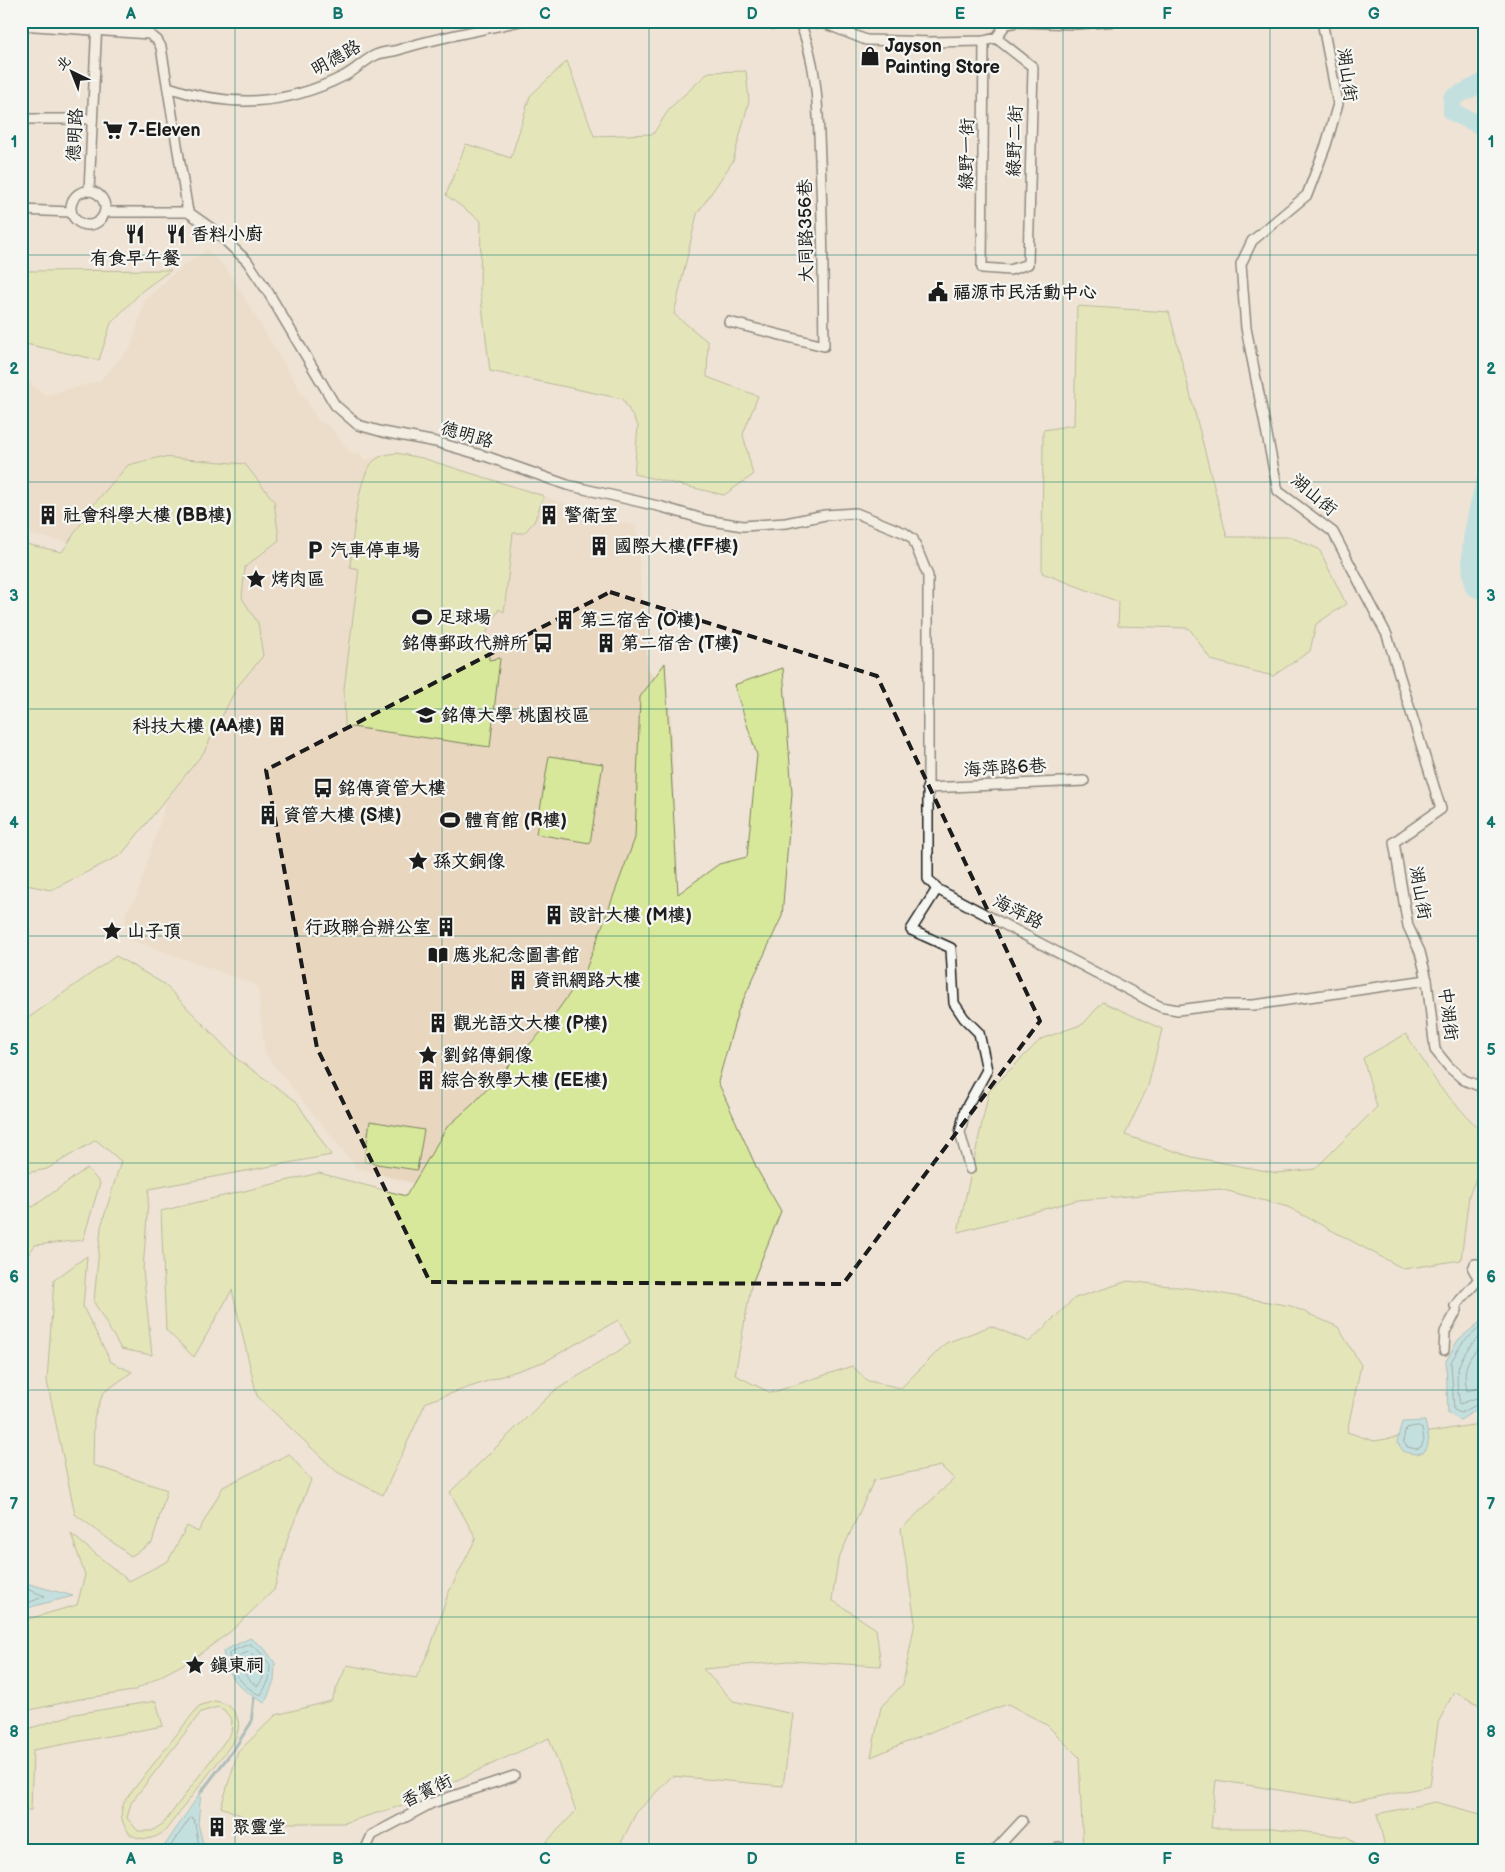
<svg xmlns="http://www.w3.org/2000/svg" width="1505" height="1872" viewBox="0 0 1505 1872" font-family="'Balsamiq Sans','LXGW WenKai TC',sans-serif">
	<rect width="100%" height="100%" fill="#eee3d4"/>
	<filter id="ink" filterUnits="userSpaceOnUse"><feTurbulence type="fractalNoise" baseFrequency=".02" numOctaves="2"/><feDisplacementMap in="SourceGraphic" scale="10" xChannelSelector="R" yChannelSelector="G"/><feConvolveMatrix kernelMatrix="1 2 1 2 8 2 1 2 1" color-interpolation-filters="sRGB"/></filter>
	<g filter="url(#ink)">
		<path fill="#e8d6bf" d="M207,250L227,269L318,420L331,428L349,451L354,454L359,452L364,460L396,453L422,458L544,496L606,518L636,526L648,668L670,709L674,800L621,997L431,1188L357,1168L265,1054L257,985L126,938L125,913L136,898L166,802L181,721L127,554L21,533V376L45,395L99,381L131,347L145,300L178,270Z"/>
		<g fill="#d8e89b" stroke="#7a825c" fill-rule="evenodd">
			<path d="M567,61L594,136L653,134L670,108L709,72L746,71L749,101L733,161L697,214L674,314L708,342L707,377L758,396L743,434L753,475L724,495L634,474L638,426L623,399L490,371L480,290L481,221L446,195L466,144L511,158L530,96Z"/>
			<path d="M171,270L143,290L111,323L99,360L21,343V271Z"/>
			<path d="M1077,306L1169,312L1227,537H1290L1319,549L1346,604L1316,624L1310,651L1273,676L1211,660L1189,628L1118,626L1119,602L1042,573L1043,430L1074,425Z"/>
			<path d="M396,453L422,458L544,496L534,522L524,533H513L504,612L499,609L487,631L489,660L500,658L490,747L345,726L344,689L359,569L350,567C353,542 356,475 375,460C381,455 389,454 396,453Z"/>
			<path d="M161,457L245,464L274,501L279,540L245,567L242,598L258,623L263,656L237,687L204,752L121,855L51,890L21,884V543L62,552L94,504L128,465Z"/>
			<path d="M665,663L678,894L719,864L747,857L757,755L734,685L783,668L792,793L782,916L738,1011L718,1082L758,1171L781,1211L751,1286L735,1375L771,1393L852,1366L868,1381L901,1388L946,1343L991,1326L1029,1342L1075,1298L1128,1281L1195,1289L1291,1306L1338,1327L1361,1365L1347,1432L1374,1441L1479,1424L1484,1417V1707L1454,1692L1438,1723L1430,1786L1353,1802L1216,1780L1211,1828H1272L1348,1837L1365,1851H1083L1079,1757L1047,1725L1008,1704L945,1726L871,1757L881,1707L903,1684L915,1622L901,1529L954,1479L941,1466L874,1480L838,1560L832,1600L876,1629L881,1666L789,1661L703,1669L733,1701L793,1714L783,1786L672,1776L636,1813L617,1851H538L576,1811L549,1738L400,1806L344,1823H260L221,1807L238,1752L276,1715L331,1701L347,1665L416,1678L430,1649L448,1594L476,1538L450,1492L553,1392L631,1343L618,1320L546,1361L426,1402L383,1495L337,1472L257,1396L232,1290L194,1357L166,1330L161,1211L319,1173L406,1196L447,1127L473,1104L545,1028L585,972L635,838L640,697Z"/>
			<path d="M549,756L603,764L590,843L536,834Z"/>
			<path d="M116,956L164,984L237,1059L296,1101L331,1155L149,1189L143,1270L152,1355L121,1349L94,1302L101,1227L121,1161L96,1140L47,1169L21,1174V1023Z"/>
			<path d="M1103,1002L1162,1029L1148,1086L1125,1135L1192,1157L1277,1173L1315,1169L1377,1107L1363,1058L1406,1034L1439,1086L1484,1135V1160L1469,1195L1461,1260L1404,1269L1288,1207L1220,1189L1078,1200L958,1232L989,1091L1041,1039L1083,1024Z"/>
			<path d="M370,1121L424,1130L417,1170L364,1162Z"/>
			<path d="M87,1168L100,1183L83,1240L35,1245L21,1265V1201L33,1207Z"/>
			<path d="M87,1256L83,1307L111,1362L132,1372L103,1393L94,1418L93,1465L167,1490L152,1543L131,1556L75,1514L47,1381L54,1280Z"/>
			<path d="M289,1454L311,1480L288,1537L274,1590L230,1632L191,1660L133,1691L80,1699L21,1712V1621L77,1605L85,1575L71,1534L129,1581L168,1561L187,1526L198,1532L223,1487Z"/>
			<path d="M156,1701L163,1726L33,1750L31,1810H21V1727L28,1729L75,1714Z"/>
			<path d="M214,1701C235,1703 245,1722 234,1741L165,1831C153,1840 144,1841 131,1835C121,1823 118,1813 126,1799L199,1706ZM218,1707L224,1710L232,1720L231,1733L164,1823L152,1831H138L127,1818L131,1803L201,1712Z"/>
			<path d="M1435,1802L1484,1815V1851H1386L1377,1814Z"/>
		</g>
		<g fill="#8fdcee" stroke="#618f9a">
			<path d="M1484,1319V1405L1460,1420L1448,1413L1446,1361L1458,1340Z"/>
			<path d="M1425,1421L1429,1440L1424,1452L1417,1454L1404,1452L1397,1442L1402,1422Z"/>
			<path d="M22,1582L73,1596L34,1606L21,1611Z"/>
			<path d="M250,1638L264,1648L275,1663L274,1681L265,1703C240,1690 228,1678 223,1651Z"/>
			<path d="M201,1792L198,1824L205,1851H161Z"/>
		</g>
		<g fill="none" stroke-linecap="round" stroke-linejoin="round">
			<g stroke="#4a6970" stroke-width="1">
				<path d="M1484,1324L1462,1343L1451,1362L1454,1410L1461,1413L1484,1401"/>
				<path d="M1484,1332C1458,1356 1453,1369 1460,1404L1484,1395"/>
				<path d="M1484,1342C1467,1358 1462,1368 1467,1391L1484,1387"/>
				<path d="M1419,1426L1422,1428L1424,1440L1421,1447L1416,1449L1407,1447L1403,1441L1406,1428Z"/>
				<path d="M21,1587L45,1596L21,1606"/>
				<path d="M250,1644L260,1652L270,1665L269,1680L261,1695C246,1690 228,1670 229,1653Z"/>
				<path d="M249,1652L264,1666L263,1678L258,1686C250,1683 236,1665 237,1657Z"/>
				<path d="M167,1851L191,1817L194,1819L200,1851"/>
			</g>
			<path stroke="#618f9a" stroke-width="3" d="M201,1792L234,1749L251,1723L254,1698"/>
			<g stroke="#8fdcee" stroke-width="18">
				<path d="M1484,82L1452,98V112L1484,127"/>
				<path d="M1484,485C1475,521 1466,550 1474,587L1484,592"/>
			</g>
			<defs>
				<g id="minor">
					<path d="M769,21L774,24L805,22L826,24L866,40L931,42L984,41L996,38L1006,24L1018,22L1077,24L1117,21"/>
					<path d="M1322,21L1338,104L1326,145L1307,195L1252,241L1241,264L1246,328L1278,491L1333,532L1387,635L1441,809L1394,842L1408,926L1420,952L1427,980L1435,1050L1449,1067L1464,1080L1484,1088"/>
					<path d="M21,25L149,34L157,40L161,47L188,212"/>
					<path d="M984,41L982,268L1010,270L1028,264L1033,67L996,38"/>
					<path d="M168,87C229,108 285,106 344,76C355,71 364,60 376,55C382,52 391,52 398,50C437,37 479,31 520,21"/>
					<path d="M21,119H92"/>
					<circle cx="88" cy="208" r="17"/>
					<path d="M89,191L97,21"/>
					<path d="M21,210L71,212"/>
					<path d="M105,212H188L215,231L247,261L268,292L335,405L358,425L383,432L436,442L488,457L567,485L662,507L706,520L743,526L786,523L825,515L856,513L905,533L913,539L928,576V879L937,889L1161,1007L1178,1010L1218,1005H1254L1427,980"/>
					<path d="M729,322L824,346C823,284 823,221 820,159C818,114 818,63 799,21"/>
					<path d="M927,788L1084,781"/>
					<path d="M937,889L911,930L951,948L954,1003L964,1018L979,1033L987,1070L965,1110L960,1133L970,1169"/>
					<path d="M1444,1350L1445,1332L1457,1310L1455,1306L1479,1279L1473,1269L1475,1264H1484"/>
					<path d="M353,1850V1851"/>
					<path d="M369,1851L367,1846L372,1835L432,1803L514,1776"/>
					<path d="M994,1851L1022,1821"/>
					<path d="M1055,1851L1059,1847"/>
				</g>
			</defs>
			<use href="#minor" stroke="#1c1c1c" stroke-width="12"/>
			<use href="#minor" stroke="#f6f6f2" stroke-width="9"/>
		</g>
	</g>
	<path d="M0 0H1505V1872H0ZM610,592L877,676L1040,1021L843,1284L430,1282L317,1048L266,770Z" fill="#eee3d4" fill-opacity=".55" fill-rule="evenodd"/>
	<path fill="none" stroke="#1c1c1c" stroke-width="4" stroke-dasharray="10 6" stroke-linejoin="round" d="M610,592L877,676L1040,1021L843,1284L430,1282L317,1048L266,770Z"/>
	<path fill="none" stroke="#0f766e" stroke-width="1" stroke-opacity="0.55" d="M235,21V1851M442,21V1851M649,21V1851M856,21V1851M1063,21V1851M1270,21V1851M21,255H1484M21,482H1484M21,709H1484M21,936H1484M21,1163H1484M21,1390H1484M21,1617H1484"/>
	<defs>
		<symbol id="shop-bare" viewBox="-9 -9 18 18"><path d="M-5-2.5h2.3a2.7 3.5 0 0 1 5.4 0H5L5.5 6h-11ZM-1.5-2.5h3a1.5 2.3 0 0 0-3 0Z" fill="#1c1c1c" stroke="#f6f6f2" stroke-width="2.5" paint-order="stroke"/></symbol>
		<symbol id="supermarket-bare" viewBox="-9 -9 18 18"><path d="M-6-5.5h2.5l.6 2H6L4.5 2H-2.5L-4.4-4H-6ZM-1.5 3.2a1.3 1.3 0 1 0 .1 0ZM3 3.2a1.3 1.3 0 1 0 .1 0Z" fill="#1c1c1c" stroke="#f6f6f2" stroke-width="2.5" paint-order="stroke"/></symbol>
		<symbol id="restaurant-bare" viewBox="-9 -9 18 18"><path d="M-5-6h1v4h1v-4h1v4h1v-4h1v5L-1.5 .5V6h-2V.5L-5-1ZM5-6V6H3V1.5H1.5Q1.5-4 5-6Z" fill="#1c1c1c" stroke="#f6f6f2" stroke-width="2.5" paint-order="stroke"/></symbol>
		<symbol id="civic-bare" viewBox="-9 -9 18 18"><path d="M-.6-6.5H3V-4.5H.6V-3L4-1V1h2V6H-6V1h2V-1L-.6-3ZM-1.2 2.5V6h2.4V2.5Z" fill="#1c1c1c" stroke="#f6f6f2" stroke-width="2.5" paint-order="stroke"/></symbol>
		<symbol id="building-bare" viewBox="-9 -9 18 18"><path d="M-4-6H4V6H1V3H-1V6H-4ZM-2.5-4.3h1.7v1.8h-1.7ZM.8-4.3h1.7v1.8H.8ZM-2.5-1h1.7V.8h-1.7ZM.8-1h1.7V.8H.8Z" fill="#1c1c1c" stroke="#f6f6f2" stroke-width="2.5" paint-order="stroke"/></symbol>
		<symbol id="parking-bare" viewBox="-9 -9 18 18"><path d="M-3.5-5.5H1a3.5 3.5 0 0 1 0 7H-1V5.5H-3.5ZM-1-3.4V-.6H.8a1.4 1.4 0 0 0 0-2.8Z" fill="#1c1c1c" stroke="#f6f6f2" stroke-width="2.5" paint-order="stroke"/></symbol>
		<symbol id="sight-bare" viewBox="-9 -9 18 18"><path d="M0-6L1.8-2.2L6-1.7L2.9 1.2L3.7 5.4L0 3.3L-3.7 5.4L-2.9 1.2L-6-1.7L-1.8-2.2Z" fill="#1c1c1c" stroke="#f6f6f2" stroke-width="2.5" paint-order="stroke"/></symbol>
		<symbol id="stadium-bare" viewBox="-9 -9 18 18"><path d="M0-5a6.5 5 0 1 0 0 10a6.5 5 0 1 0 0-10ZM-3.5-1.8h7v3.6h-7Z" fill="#1c1c1c" stroke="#f6f6f2" stroke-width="2.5" paint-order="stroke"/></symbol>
		<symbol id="bus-bare" viewBox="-9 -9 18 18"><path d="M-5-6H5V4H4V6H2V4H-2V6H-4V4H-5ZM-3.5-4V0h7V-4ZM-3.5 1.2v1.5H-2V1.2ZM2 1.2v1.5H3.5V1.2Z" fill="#1c1c1c" stroke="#f6f6f2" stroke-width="2.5" paint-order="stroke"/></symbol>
		<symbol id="university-bare" viewBox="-9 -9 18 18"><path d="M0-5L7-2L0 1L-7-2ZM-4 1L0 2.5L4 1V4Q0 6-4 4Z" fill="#1c1c1c" stroke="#f6f6f2" stroke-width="2.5" paint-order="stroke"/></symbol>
		<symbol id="library-bare" viewBox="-9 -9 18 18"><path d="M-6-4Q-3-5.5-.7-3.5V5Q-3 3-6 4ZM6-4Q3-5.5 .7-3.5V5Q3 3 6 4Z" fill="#1c1c1c" stroke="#f6f6f2" stroke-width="2.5" paint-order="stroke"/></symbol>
	</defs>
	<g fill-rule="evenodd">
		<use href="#shop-bare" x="856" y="42" width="28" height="28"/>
		<use href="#supermarket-bare" x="99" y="116" width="28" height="28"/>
		<use href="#restaurant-bare" x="121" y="220" width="28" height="28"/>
		<use href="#restaurant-bare" x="162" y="220" width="28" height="28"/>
		<use href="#civic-bare" x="924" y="278" width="28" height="28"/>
		<use href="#building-bare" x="34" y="501" width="28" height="28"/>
		<use href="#building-bare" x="535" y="501" width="28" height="28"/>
		<use href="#building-bare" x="585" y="532" width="28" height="28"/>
		<use href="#parking-bare" x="301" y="536" width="28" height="28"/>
		<use href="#sight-bare" x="242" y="565" width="28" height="28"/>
		<use href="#stadium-bare" x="408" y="603" width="28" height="28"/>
		<use href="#building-bare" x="551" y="606" width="28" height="28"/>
		<use href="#bus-bare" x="529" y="629" width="28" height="28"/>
		<use href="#building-bare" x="592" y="629" width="28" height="28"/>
		<use href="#university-bare" x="412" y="701" width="28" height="28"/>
		<use href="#building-bare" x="263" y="712" width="28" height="28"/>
		<use href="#bus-bare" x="309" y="774" width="28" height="28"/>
		<use href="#building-bare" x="254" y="801" width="28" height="28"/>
		<use href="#stadium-bare" x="436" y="806" width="28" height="28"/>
		<use href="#sight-bare" x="404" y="847" width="28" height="28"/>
		<use href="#building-bare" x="540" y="901" width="28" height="28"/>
		<use href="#building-bare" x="432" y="913" width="28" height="28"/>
		<use href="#sight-bare" x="98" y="917" width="28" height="28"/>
		<use href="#library-bare" x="424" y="941" width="28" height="28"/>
		<use href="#building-bare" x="504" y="966" width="28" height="28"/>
		<use href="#building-bare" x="424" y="1009" width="28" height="28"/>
		<use href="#sight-bare" x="414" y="1041" width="28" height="28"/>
		<use href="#building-bare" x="412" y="1066" width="28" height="28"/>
		<use href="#sight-bare" x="181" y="1651" width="28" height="28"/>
		<use href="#building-bare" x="203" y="1813" width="28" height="28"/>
	</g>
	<g text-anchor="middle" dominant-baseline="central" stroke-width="4.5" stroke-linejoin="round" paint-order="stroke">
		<g font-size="18" font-weight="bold" fill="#1c1c1c" stroke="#f6f6f2" text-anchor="start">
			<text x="885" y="46">Jayson<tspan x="885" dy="21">Painting Store</tspan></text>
			<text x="128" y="130">7-Eleven</text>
			<text x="191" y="234">香料小廚</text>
			<text x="135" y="258" text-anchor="middle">有食早午餐</text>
			<text x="953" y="292">福源市民活動中心</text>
			<text x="63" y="515">社會科學大樓 (BB樓)</text>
			<text x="564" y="515">警衛室</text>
			<text x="614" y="546">國際大樓(FF樓)</text>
			<text x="330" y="550">汽車停車場</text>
			<text x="271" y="579">烤肉區</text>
			<text x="437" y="617">足球場</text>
			<text x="580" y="620">第三宿舍 (O樓)</text>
			<text x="528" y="643" text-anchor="end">銘傳郵政代辦所</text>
			<text x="621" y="643">第二宿舍 (T樓)</text>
			<text x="441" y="715">銘傳大學 桃園校區</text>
			<text x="262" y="726" text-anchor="end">科技大樓 (AA樓)</text>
			<text x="338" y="788">銘傳資管大樓</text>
			<text x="283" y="815">資管大樓 (S樓)</text>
			<text x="465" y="820">體育館 (R樓)</text>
			<text x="433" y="861">孫文銅像</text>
			<text x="569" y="915">設計大樓 (M樓)</text>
			<text x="431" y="927" text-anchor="end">行政聯合辦公室</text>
			<text x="127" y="931">山子頂</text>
			<text x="453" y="955">應兆紀念圖書館</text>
			<text x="533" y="980">資訊網路大樓</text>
			<text x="453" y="1023">觀光語文大樓 (P樓)</text>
			<text x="443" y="1055">劉銘傳銅像</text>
			<text x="441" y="1080">綜合教學大樓 (EE樓)</text>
			<text x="210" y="1665">鎮東祠</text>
			<text x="232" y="1827">聚靈堂</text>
		</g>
		<g font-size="18" fill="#1c1c1c" stroke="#f6f6f2">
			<text transform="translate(336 58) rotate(-29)">明德路</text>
			<text transform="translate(1347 75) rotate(82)">湖山街</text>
			<text transform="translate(75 135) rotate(-87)">德明路</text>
			<text transform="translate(1015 141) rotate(-88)">綠野二街</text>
			<text transform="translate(967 154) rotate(-89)">綠野一街</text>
			<text transform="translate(806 231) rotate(-91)">大同路356巷</text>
			<text transform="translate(467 435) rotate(16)">德明路</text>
			<text transform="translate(1314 495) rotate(40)">湖山街</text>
			<text transform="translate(1005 768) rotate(-3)">海萍路6巷</text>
			<text transform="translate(1420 893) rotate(80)">湖山街</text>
			<text transform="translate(1018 912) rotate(27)">海萍路</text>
			<text transform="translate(1448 1014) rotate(83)">中湖街</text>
			<text transform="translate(427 1791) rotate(-25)">香賓街</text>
		</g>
	</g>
	<rect width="1505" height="1872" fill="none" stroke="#f6f6f2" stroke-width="55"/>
	<g transform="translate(72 72) rotate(317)" stroke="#f6f6f2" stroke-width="4" paint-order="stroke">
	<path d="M0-4L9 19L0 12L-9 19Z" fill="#1c1c1c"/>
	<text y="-8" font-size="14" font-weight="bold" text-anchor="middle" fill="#1c1c1c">北</text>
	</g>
	<rect x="28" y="28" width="1450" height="1816" fill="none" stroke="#0f766e" stroke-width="2"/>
	<g font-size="16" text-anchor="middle" font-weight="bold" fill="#0f766e">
		<text x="131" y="19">A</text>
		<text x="338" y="19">B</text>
		<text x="545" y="19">C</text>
		<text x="752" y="19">D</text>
		<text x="960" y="19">E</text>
		<text x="1167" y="19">F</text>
		<text x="1374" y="19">G</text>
		<text x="14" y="147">1</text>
		<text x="1491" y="147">1</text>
		<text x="14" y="374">2</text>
		<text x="1491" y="374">2</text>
		<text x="14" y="601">3</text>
		<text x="1491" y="601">3</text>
		<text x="14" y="828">4</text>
		<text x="1491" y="828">4</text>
		<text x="14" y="1055">5</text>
		<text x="1491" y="1055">5</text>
		<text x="14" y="1282">6</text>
		<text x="1491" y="1282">6</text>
		<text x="14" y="1509">7</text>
		<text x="1491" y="1509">7</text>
		<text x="14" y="1737">8</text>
		<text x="1491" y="1737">8</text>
		<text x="131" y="1864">A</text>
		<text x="338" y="1864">B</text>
		<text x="545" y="1864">C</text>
		<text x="752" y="1864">D</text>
		<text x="960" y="1864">E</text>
		<text x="1167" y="1864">F</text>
		<text x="1374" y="1864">G</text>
	</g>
</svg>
